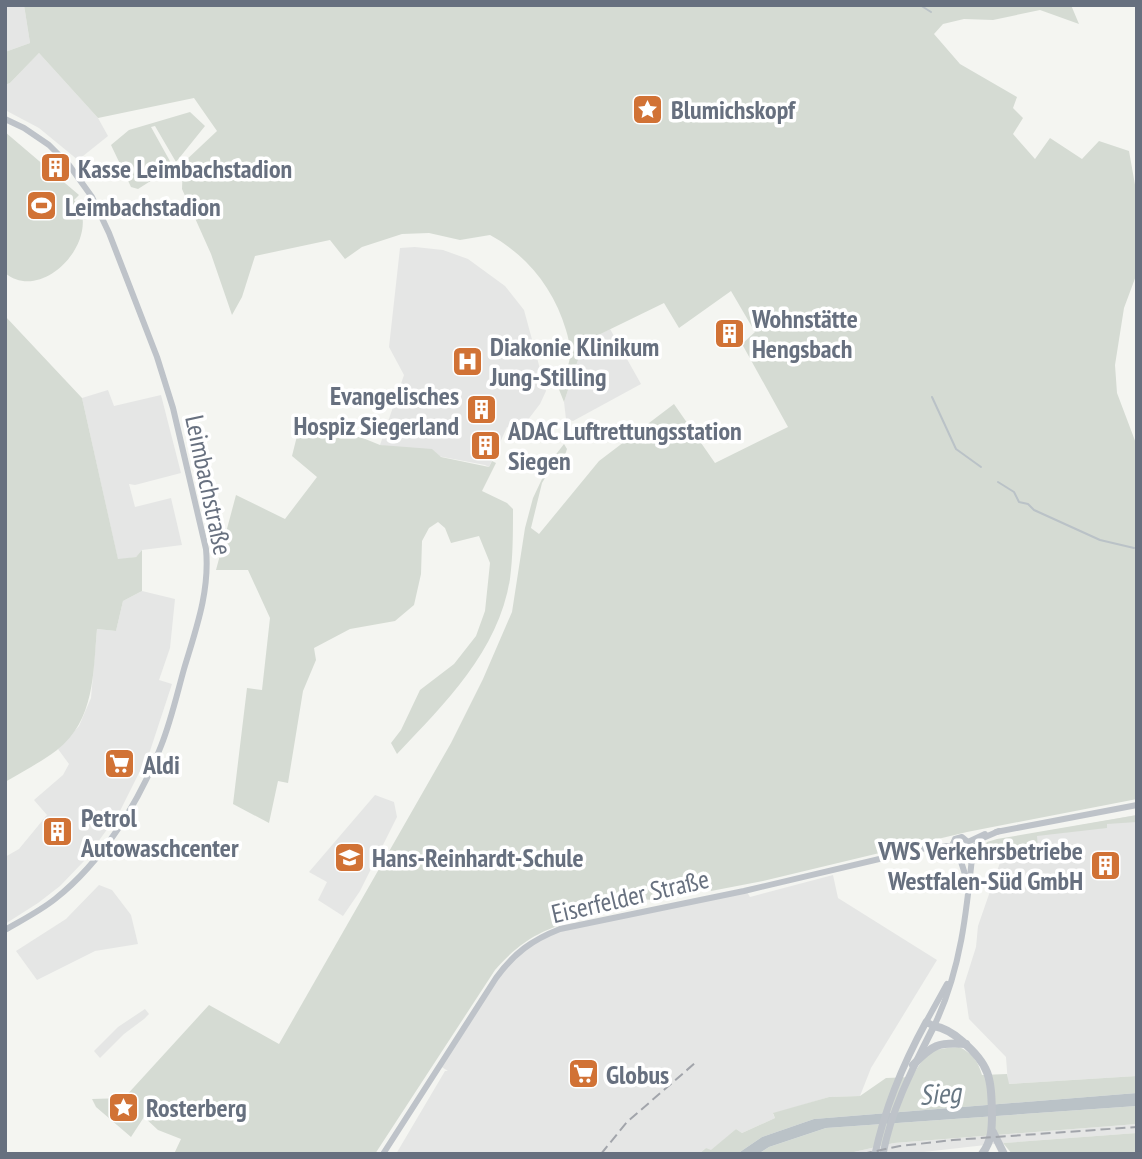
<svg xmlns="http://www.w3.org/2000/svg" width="1142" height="1159" viewBox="0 0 1142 1159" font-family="'PT Sans Narrow',sans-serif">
	<rect width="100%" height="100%" fill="#f4f5f1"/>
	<g fill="#e5e6e5">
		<path d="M5,5H24L30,43L5,52Z"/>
		<path d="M39,53L98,118L108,136L78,160L39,128L5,110V85L10,83Z"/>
		<path d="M415,247L443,250L468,259L505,286L524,310L546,391L540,404L527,421L516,430L507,427L489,467L485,465L380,445L404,375L389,347L400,248Z"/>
		<path d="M610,329L641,384L573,421L566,419L564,402L584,342Z"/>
		<path d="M108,390L114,406L161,395L181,473L135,485L129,484L135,507L171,498L182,545L142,550L136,557L118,560L82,398Z"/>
		<path d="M142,591L175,599L170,648L159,680L172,684L150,751L119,813L84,861L60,886L38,903L5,924V857L19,849L47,815L34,800L63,775L69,764L58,749L79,726L91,698L97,629L116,631L123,601Z"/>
		<path d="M375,795L394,802L397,817L360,891L343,916L318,900L327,882L309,872Z"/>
		<path d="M1137,815V1076L1008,1084L1006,1057L969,1019L964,985L976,947L978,926L1004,851L1037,848L1036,833Z"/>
		<path d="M833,875L838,898L937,960L871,1068L860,1096L829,1097L773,1114L775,1118L742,1133L736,1129L711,1151L706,1148L699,1154H396L445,1071H448L440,1066L496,978L521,949L560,929L747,892L750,897Z"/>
		<path d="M99,885L112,890L131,915L138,944L95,951L37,980L16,951L66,919Z"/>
		<path d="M145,1009L149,1014L144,1019L124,1034L100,1058L94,1051L118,1027Z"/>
		<path d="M1137,1124V1133L1003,1143L906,1154H845L894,1143Z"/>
	</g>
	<g fill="#d5dbd3">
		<path d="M24,5H1071L1079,24L1040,10L993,20L964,19L943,24L934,34L960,64L1017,97L1013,108L1023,118L1013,134L1035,159L1050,138L1082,159L1099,141L1129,151L1137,196V273L1124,308L1115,365L1117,393L1137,446V799L967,832L763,881L711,891L708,877L692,880L653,900L611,897L586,902L587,917C546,928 524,937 495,970L375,1154H174L181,1139L158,1130L144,1117L131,1137L96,1107L92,1099L124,1098L209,1005L279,1044L451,743L483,679L512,612L525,528L533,498L550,462L564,444L567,449L565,455L559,454L542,483L531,528L539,534L599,461L674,404L715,463L788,427L742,344L755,332L731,291L679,328L664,303L584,342L564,402L558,387C562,379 567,371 569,362C572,352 569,340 566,330C554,289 527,255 490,235L460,240L429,233L402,234L362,247L345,259L330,240L255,256L242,297L232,315L211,254L182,189L183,163L217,131L194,98L98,118L39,53L10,83L5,85V52L30,43Z"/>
		<path d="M190,112L205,126L176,162L155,126L151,127L171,163L160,175L138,189L131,187L111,145L129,130Z"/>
		<path d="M5,132L79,195L74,200C77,204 81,209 82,214C90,252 39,301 5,273Z"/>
		<path d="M5,316L82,398L118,559L136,557L142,550V591L123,601L116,631L97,629C93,673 95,720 57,750C41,762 22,772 5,782Z"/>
		<path d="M300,424L353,434L380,445L432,449L441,457L489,467L492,461L496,463L482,491L507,503L513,509C513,533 513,556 510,579C498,652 445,703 397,754L391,743L401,730L420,690L454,664L476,636L485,611L490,563L479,536L451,543L445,528L438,522L429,528L422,541L421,574L414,605L395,621L350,629L314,648L316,660L303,691L288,783L278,781L269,823L233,804L247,688L262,690L270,618L248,570H216L236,495L285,519L317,477L292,456Z"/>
		<path d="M1137,815V822L1107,824V828L1037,836L1038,848L1004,851L981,850L987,842L997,839Z"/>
		<path d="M959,1047C972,1053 978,1061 982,1075L1007,1074L1009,1084L1137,1076V1093L814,1119L762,1137L737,1154H699L706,1148L711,1150L736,1129L742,1133L775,1118L773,1113L829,1097L860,1096L886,1078L912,1077C927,1051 930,1049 959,1047Z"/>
		<path d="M1137,1106V1124L894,1143L845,1154H758L769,1147L826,1128Z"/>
		<path d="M1137,1133V1154H1012L1003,1143Z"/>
	</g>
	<path fill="#bac2c7" d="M1137,1093V1106L826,1128L769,1147L758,1154H737L762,1137L814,1119Z"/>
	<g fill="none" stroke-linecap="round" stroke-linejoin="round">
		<g stroke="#bac2c7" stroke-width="2">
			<path d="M920,5L931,12"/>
			<path d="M932,397L956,449L981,467"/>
			<path d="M998,482L1014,492L1019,502L1028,504L1034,510L1100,540L1134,548"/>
		</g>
		<g stroke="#bec3c9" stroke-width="6">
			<path d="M5,119L24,128L49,145L69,165L92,197L109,233L157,357L173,408L206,549C210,591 196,629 184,669C177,694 171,721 161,746C139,802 103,861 55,899C40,911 22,920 5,930"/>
			<path d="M996,832L1137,805"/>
			<path d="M968,842L985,834"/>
			<path d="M959,855L965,854L969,847L968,842L962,837L955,839L951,848L959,855L968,884"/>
			<path d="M926,1022L947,984"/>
			<path d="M934,1026C961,971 967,909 973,848L983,838L999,831"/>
			<path d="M383,1154L496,978C514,953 532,940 560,929L744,891L930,847L951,846"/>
		</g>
		<path stroke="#bec3c9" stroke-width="7" d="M875,1154C885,1107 903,1064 926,1022L934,1026C913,1068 892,1107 883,1154"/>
		<g stroke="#bec3c9" stroke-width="8">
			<path d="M934,1026C945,1028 954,1034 962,1041C990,1065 991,1077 992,1113C992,1128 992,1141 982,1154"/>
			<path d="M913,1065C932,1045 938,1042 966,1044"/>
			<path d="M993,1132L1004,1154"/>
		</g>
		<g stroke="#a2a5ab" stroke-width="2" stroke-dasharray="10 5" stroke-linecap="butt">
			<path d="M601,1154L627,1122L695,1063"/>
			<path d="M862,1154L900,1146L953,1140L1137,1127"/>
		</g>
	</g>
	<defs>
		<symbol id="sight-square" viewBox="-11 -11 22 22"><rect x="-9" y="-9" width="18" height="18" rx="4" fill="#d17235" stroke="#fff"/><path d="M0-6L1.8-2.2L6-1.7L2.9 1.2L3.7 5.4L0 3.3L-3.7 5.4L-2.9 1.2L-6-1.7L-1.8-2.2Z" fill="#fff"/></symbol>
		<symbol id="building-square" viewBox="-11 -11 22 22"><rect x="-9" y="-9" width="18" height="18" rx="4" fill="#d17235" stroke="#fff"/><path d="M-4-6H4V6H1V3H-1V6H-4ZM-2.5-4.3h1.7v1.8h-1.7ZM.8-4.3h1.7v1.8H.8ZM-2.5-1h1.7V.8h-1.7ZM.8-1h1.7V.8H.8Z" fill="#fff"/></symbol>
		<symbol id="stadium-square" viewBox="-11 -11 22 22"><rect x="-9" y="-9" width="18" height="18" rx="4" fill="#d17235" stroke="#fff"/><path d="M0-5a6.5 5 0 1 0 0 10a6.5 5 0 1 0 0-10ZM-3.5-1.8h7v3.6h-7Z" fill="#fff"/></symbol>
		<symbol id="hospital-square" viewBox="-11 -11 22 22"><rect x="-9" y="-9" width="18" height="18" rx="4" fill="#d17235" stroke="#fff"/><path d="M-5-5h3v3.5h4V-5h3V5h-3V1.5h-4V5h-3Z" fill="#fff"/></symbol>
		<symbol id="supermarket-square" viewBox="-11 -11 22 22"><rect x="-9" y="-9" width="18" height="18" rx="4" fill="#d17235" stroke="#fff"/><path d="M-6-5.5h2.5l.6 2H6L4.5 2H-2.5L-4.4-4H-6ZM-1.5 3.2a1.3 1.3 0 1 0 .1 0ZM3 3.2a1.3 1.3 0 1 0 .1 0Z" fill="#fff"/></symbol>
		<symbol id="school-square" viewBox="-11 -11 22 22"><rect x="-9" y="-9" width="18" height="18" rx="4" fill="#d17235" stroke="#fff"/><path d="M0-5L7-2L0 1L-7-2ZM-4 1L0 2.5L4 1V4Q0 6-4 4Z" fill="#fff"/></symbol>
	</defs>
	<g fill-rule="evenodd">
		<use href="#sight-square" x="630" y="92" width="35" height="35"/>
		<use href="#building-square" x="38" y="150" width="35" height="35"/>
		<use href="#stadium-square" x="24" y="188" width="35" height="35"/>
		<use href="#building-square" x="712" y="316" width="35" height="35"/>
		<use href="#hospital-square" x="450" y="344" width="35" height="35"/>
		<use href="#building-square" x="464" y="392" width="35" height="35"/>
		<use href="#building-square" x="468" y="428" width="35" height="35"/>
		<use href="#supermarket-square" x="102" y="746" width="35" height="35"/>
		<use href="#building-square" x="40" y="814" width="35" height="35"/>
		<use href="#school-square" x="332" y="840" width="35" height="35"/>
		<use href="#building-square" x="1088" y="848" width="35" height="35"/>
		<use href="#supermarket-square" x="566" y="1056" width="35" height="35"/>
		<use href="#sight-square" x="106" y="1090" width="35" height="35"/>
	</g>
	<g text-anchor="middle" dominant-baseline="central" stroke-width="7" stroke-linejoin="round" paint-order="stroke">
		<g font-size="26" font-weight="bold" fill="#67707f" stroke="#fff" text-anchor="start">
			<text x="671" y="109">Blumichskopf</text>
			<text x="78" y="168">Kasse Leimbachstadion</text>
			<text x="65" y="206">Leimbachstadion</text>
			<text x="752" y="318">Wohnstätte<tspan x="752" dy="30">Hengsbach</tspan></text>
			<text x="490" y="346">Diakonie Klinikum<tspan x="490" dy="30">Jung-Stilling</tspan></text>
			<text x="459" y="395" text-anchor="end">Evangelisches<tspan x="459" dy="30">Hospiz Siegerland</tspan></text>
			<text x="508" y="430">ADAC Luftrettungsstation<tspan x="508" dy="30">Siegen</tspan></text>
			<text x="143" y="764">Aldi</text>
			<text x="81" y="817">Petrol<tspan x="81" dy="30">Autowaschcenter</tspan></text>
			<text x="1083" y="850" text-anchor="end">VWS Verkehrsbetriebe<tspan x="1083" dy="30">Westfalen-Süd GmbH</tspan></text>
			<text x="372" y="857">Hans-Reinhardt-Schule</text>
			<text x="606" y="1074">Globus</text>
			<text x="146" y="1107">Rosterberg</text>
		</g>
		<g font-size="26" fill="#67707f" stroke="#fff">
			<text transform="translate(209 485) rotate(78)">Leimbachstraße</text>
			<text transform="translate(630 896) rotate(-13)">Eiserfelder Straße</text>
		</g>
		<g font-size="28" font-style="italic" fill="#687783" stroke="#fff">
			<text transform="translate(940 1093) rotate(-4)">Sieg</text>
		</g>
	</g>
	<rect width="1142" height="1159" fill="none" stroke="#67707f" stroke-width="14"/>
</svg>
